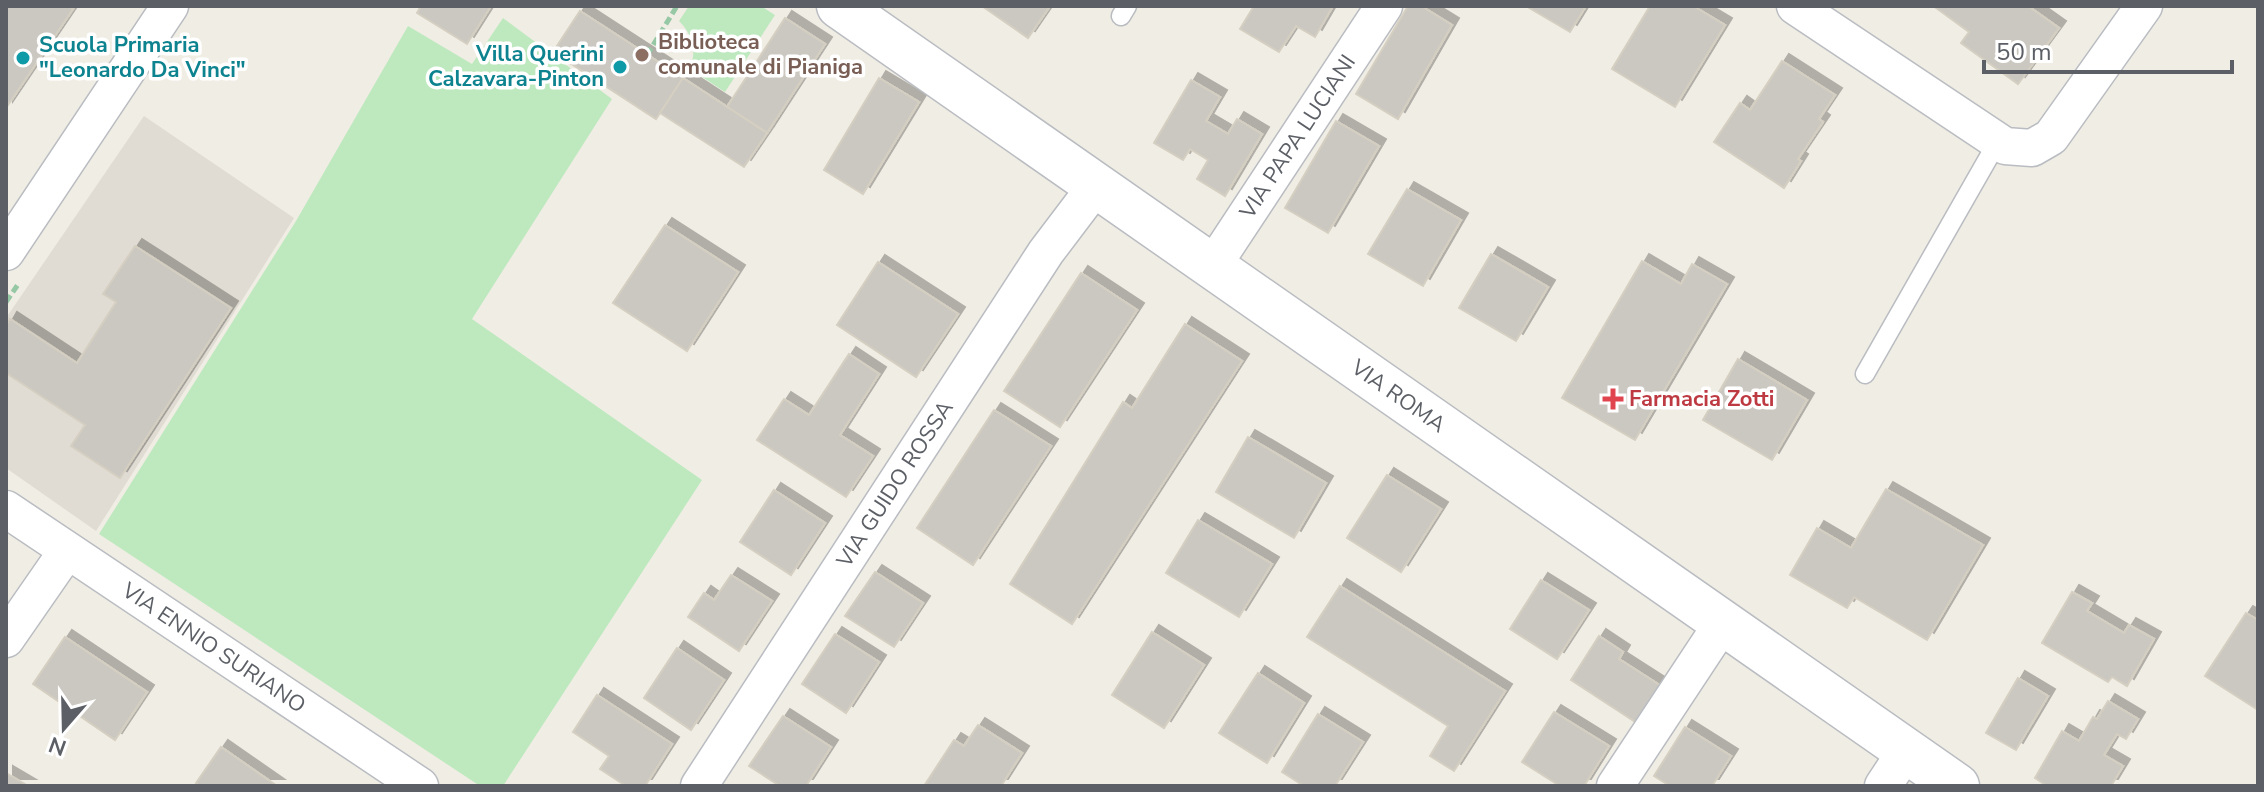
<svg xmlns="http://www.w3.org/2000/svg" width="2264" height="792" viewBox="0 0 2264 792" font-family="'Nunito Sans',sans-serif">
	<defs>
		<filter id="shadow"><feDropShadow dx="7" dy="-7" stdDeviation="0" flood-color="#0004"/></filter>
	</defs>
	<rect width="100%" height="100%" fill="#f0ede4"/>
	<path fill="#e0dcd3" d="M144,116L294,218L96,531L6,468V318Z"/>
	<g fill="#bee9bf">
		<path d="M689,6H761L775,15L725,92L690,69C697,50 693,35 679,21Z"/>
		<path d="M503,18L612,99L472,319L702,480L503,786H480L99,534L296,221L408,26L472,64Z"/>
	</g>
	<g fill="#cbc8c1" stroke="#d5cfc2" stroke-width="2" filter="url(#shadow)">
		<path d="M6,6H68L73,9L6,108Z"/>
		<path d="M421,6H491L467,44L417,13Z"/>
		<path d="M982,6H1050L1028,38Z"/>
		<path d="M1254,6H1333L1315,37L1296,26L1279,52L1240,29Z"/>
		<path d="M1408,6H1421L1452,25L1398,119L1356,94Z"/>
		<path d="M1526,6H1586L1570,32Z"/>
		<path d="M1650,6H1693L1725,25L1675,107L1612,69Z"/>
		<path d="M1938,6H2028L2059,28L2018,84L1961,43L1969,32L1936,8Z"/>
		<path d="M580,11L683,78L656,119L553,52Z"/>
		<path d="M785,18L825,44L767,133L727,107Z"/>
		<path d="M1782,61L1835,95L1819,119L1823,122L1798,159L1801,161L1784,188L1714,142L1740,103L1750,110Z"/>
		<path d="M683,78L767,133L744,167L660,113Z"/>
		<path d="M879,78L919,102L863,194L824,170Z"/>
		<path d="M1191,80L1220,97L1206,121L1228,134L1237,119L1262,134L1225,196L1197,179L1208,160L1190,149L1183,160L1154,143Z"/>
		<path d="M1336,121L1379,146L1328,233L1285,208Z"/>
		<path d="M1407,189L1461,220L1423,286L1368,254Z"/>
		<path d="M665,225L738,272L687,351L613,303Z"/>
		<path d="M135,246L231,308L120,478L71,446L85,425L6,373V326L10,319L77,363L116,302L103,294Z"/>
		<path d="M1491,254L1548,287L1516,341L1459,308Z"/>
		<path d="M1642,261L1681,284L1692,264L1727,284L1635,440L1562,398Z"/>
		<path d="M878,262L958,314L916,377L837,325Z"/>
		<path d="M1081,273L1137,310L1060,427L1004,391Z"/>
		<path d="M1185,324L1242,361L1072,624L1010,584L1123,402L1132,408Z"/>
		<path d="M849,354L879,374L840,435L873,456L846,497L757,440L784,399L809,415Z"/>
		<path d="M1738,359L1807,400L1772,460L1703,420Z"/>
		<path d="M994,410L1051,446L973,565L917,528Z"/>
		<path d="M1248,437L1326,483L1294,538L1216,492Z"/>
		<path d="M1387,475L1441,509L1401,572L1347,538Z"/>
		<path d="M1886,489L1983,545L1927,640L1854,597L1847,608L1790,575L1817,528L1851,548Z"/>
		<path d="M774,490L825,523L791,575L740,542Z"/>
		<path d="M1198,520L1272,564L1239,617L1166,573Z"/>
		<path d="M875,572L923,603L894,647L845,616Z"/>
		<path d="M731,575L772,601L739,651L688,617L704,593L714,600Z"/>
		<path d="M1541,580L1589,610L1557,659L1510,629Z"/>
		<path d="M1340,586L1505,691L1454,771L1430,756L1448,726L1307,637Z"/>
		<path d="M2072,592L2092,603L2087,611L2124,633L2129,625L2154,639L2127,686L2112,677L2108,682L2042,643Z"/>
		<path d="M2246,613L2258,620V710L2205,676Z"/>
		<path d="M1152,632L1204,665L1164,728L1112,695Z"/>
		<path d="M835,634L879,662L846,713L802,684Z"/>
		<path d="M1599,636L1623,652L1619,659L1661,686L1637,723L1571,680Z"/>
		<path d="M65,637L147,692L115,740L33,684Z"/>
		<path d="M677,648L724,680L691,730L644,698Z"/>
		<path d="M1258,673L1304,703L1267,763L1219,733Z"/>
		<path d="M2018,678L2048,696L2016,750L1986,733Z"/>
		<path d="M597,695L672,744L645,786H626L600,769L609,756L573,732Z"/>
		<path d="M2108,701L2138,719L2126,739L2117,734L2104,755L2123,766L2111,786H2047L2035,778L2062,731L2079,741L2093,717L2097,719Z"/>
		<path d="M1554,712L1609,746L1584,786H1560L1522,762Z"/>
		<path d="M1318,714L1363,742L1335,786H1304L1282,772Z"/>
		<path d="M783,716L831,747L806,786H780L749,766Z"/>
		<path d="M978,725L1022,753L1001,786H924L954,740L964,746Z"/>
		<path d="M1685,727L1731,756L1712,786H1670L1654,776Z"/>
		<path d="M221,747L277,786H200L196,783Z"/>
		<path d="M6,773L28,786H6Z"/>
	</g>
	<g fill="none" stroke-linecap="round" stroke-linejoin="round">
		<defs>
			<g id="service">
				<path d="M1121,16L1127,6"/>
				<path d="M1865,374L1998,141"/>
			</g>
			<g id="minor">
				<path d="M1795,6L2005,146L2032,148L2051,137L2144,6"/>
				<path d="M6,252L170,6"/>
				<path id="s1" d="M1212,267L1384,6"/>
				<path id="s2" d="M6,509L420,786"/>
				<path d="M6,639L67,551"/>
				<path id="s3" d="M699,786L1046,252L1096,186"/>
				<path d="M1615,786L1722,624"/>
				<path d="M1883,786L1906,751"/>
			</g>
			<g id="tertiary">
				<path id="s4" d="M839,6L1957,786"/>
			</g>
		</defs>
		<use href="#service" stroke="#b9bcc1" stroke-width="21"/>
		<use href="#minor" stroke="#b9bcc1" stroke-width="39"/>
		<use href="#tertiary" stroke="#b9bcc1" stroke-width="47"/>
		<g stroke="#96c8a5" stroke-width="5" stroke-dasharray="8 4" stroke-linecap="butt">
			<path d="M647,55L677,6"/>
			<path d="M6,302L19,283"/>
		</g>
		<use href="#service" stroke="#fff" stroke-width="18"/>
		<use href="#minor" stroke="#fff" stroke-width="36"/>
		<use href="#tertiary" stroke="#fff" stroke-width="44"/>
	</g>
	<circle fill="#8d6e63" stroke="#fff" stroke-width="3" cx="642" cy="55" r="8"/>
	<g fill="#0f9aa8" stroke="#fff" stroke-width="3">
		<circle cx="23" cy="58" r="8"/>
		<circle cx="620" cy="67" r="8"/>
	</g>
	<path fill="#e0444e" stroke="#fff" stroke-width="3" d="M1609 387h8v8h8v8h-8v8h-8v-8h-8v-8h8z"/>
	<g text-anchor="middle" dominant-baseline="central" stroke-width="7" stroke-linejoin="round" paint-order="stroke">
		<g font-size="22" font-weight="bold" fill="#785e54" stroke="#fff" text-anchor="start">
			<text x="658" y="42">Biblioteca<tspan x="658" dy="25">comunale di Pianiga</tspan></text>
		</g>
		<g font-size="22" font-weight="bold" fill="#0d838f" stroke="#fff" text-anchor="start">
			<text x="39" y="45">Scuola Primaria<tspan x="39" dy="25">"Leonardo Da Vinci"</tspan></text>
			<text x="604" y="54" text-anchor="end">Villa Querini<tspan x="604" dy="25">Calzavara-Pinton</tspan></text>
		</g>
		<g font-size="22" fill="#5c6066" stroke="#fff">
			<text stroke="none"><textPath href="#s1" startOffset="156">VIA PAPA LUCIANI</textPath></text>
			<text stroke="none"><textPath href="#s4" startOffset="682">VIA ROMA</textPath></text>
			<text stroke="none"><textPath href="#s3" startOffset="360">VIA GUIDO ROSSA</textPath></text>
			<text stroke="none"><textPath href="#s2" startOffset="250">VIA ENNIO SURIANO</textPath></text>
		</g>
		<g font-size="22" font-weight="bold" fill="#be3a42" stroke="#fff" text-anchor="start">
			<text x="1629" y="399">Farmacia Zotti</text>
		</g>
	</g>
	<rect width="2264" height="792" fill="none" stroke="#5c6066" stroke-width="16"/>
	<g transform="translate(64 728) rotate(200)" stroke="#ffffff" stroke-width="6" paint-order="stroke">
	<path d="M0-6L14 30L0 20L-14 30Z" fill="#5c6066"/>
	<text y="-12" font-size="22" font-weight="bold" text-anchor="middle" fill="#5c6066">N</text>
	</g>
	<path d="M1984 60v12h248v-12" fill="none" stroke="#5c6066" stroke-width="4"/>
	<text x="1996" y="60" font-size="24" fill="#5c6066" stroke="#ffffff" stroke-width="6" paint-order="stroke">50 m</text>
</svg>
